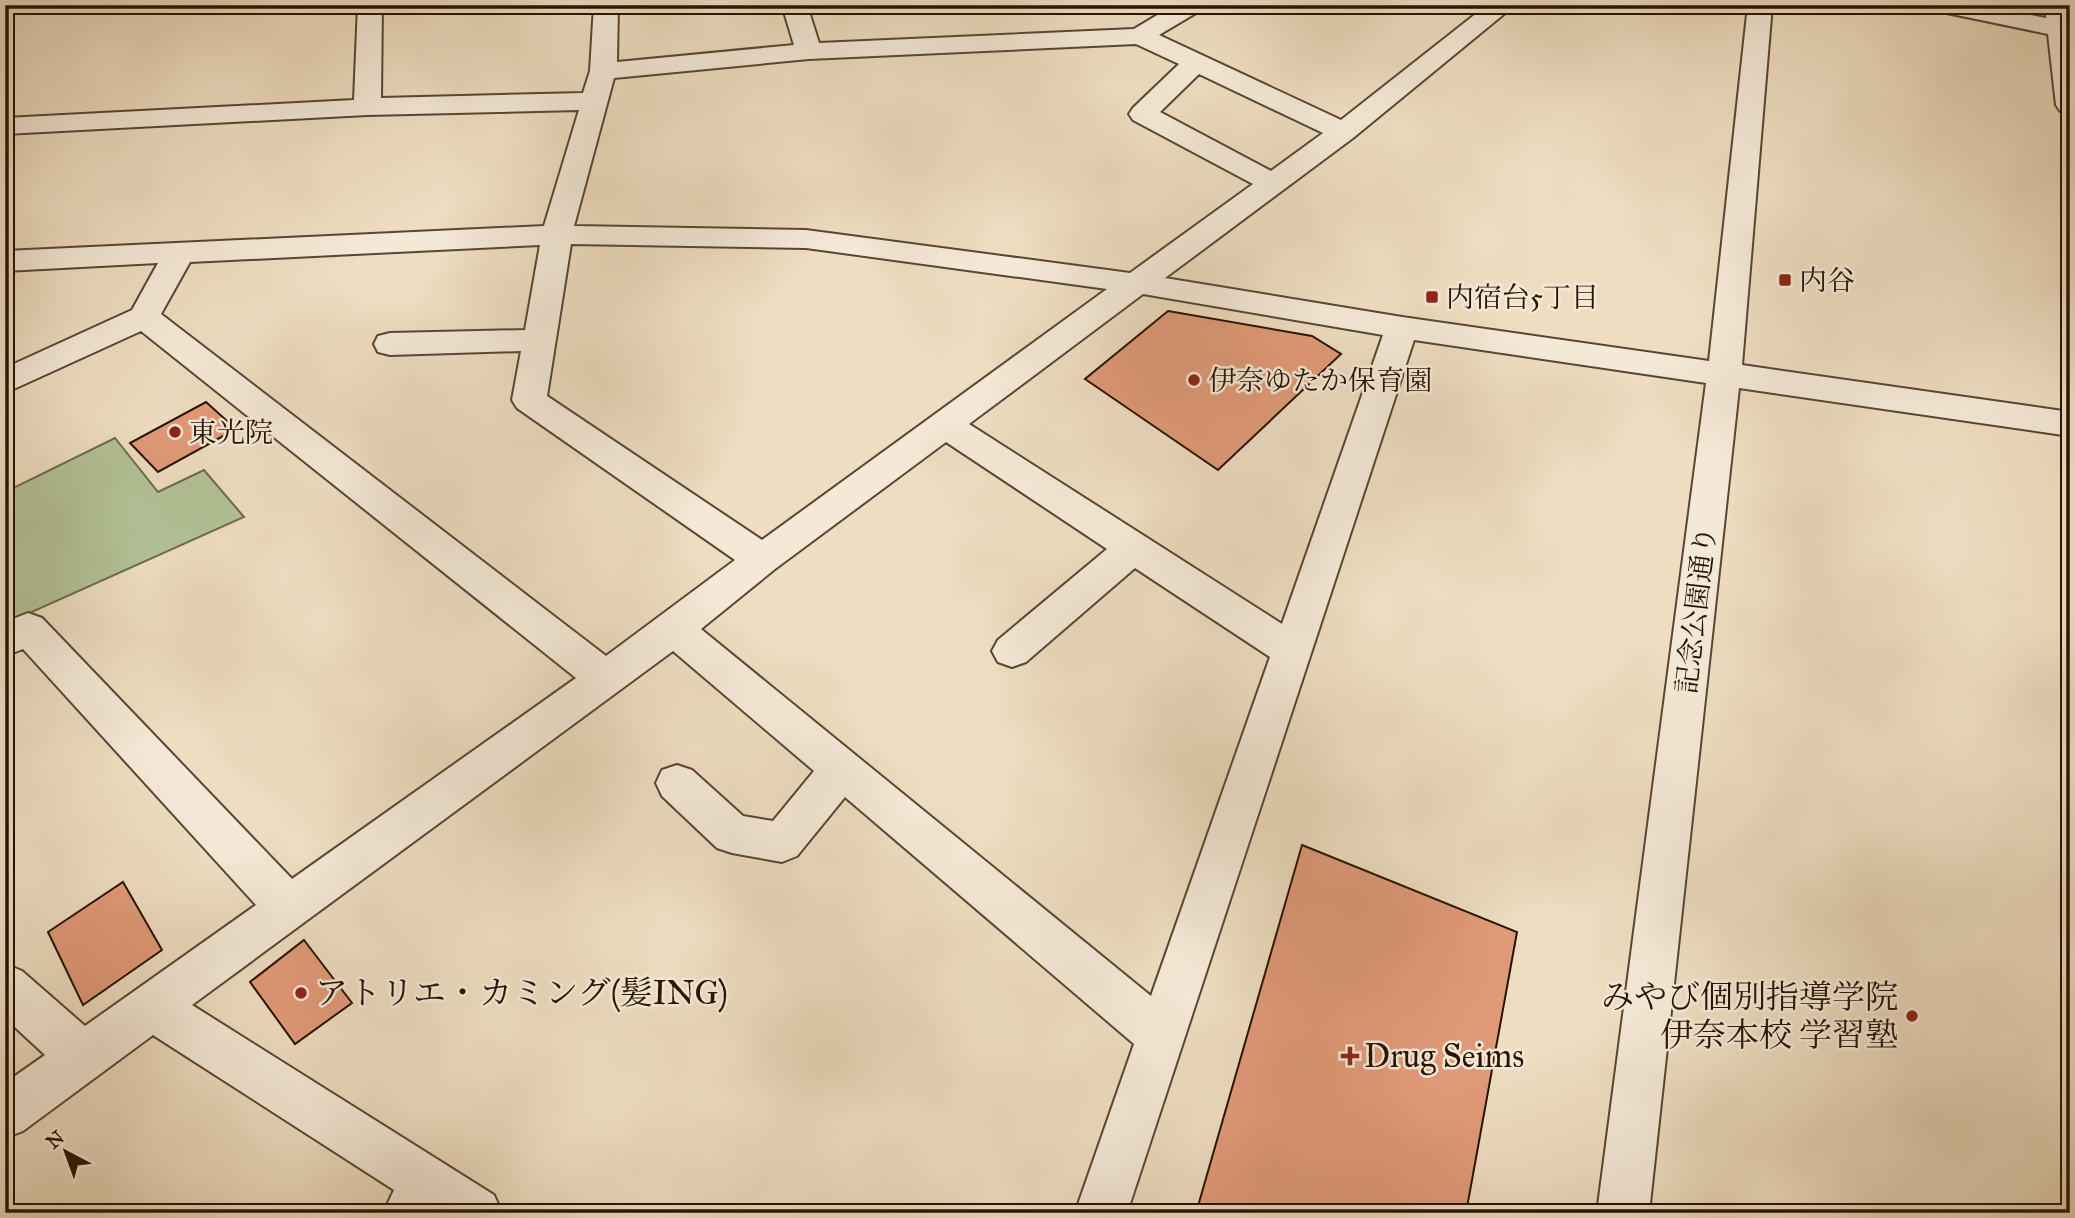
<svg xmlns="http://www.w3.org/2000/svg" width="2075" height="1218" viewBox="0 0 2075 1218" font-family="'IM FELL Great Primer','Noto Serif JP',serif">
	<rect width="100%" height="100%" fill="#eeddc1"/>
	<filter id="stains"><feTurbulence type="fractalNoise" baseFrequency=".00286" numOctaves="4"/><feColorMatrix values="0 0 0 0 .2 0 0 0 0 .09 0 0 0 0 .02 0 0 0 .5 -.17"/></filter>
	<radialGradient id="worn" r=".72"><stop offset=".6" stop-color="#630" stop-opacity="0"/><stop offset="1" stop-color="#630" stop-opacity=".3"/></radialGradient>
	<path fill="#b3c297" stroke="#6c6a4e" stroke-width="2" d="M115,438L158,492L204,470L244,517L5,624V492Z"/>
	<g fill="#e19a79" stroke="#261304" stroke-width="2">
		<path d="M1168,311L1312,336L1341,354L1218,470L1085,379Z"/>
		<path d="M206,402L236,429L158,472L130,443Z"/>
		<path d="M1302,845L1517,932L1466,1213H1196Z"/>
		<path d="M123,882L162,950L83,1005L48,932Z"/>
		<path d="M304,940L352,1003L295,1044L250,982Z"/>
	</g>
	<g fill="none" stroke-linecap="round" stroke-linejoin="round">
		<defs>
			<g id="minor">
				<path d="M358,5H382L381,98L583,93L590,71L594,5H618L617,62L794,45L782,5H807L819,43L1134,29L1174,5H1204L1201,10L1159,35L1341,120L1487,5H1515L1353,138L1165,278L1402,317L1709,361L1748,5H1772L1742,365L2070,412V436L1739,388L1649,1213H1597L1706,383L1414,340L1127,1213H1075L1134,1044L845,797L797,856L782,862L732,853L717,848L662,796L656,783L662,770L677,765L692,770L743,816L773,821L814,771L673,651L192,1005L494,1195L502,1213H383L394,1190L153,1035L23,1131L5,1138V1083L45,1055L5,1018V964L22,971L85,1026L256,905L23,649L5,656V622L28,613L42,618L292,879L576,678L141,331L5,393V368L132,310L158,263L5,271V251L544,226L579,110L367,115L5,134V118L354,100ZM1136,44L1179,64L1133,108L1129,114L1133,120L1253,184L1130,273L806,230L574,226L614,78L809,59ZM1199,74L1323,133L1271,171L1160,112ZM571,244L806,248L1107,289L762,540L547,396ZM540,245L525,330L390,333L378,336L374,344L378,352L390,355L521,351L512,400L517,408L735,560L606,656L161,314L190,262ZM1143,294L1383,335L1282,624L969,424ZM946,442L1107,549L998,640L992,651L998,662L1012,667L1026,662L1135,568L1270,657L1151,996L701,629L775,569Z"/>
				<path d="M1930,5H1980L2046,18V5H2068L2070,113L2060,111L2056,105L2048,34L1942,12L1933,10Z"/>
			</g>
		</defs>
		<use href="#minor" stroke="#584633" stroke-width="4"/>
		<use href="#minor" fill="#f4e9d7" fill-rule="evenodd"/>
	</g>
	<g fill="#8f2418" stroke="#f4e9d7" stroke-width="2.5">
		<rect x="1778" y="273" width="14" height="14" rx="3.5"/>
		<rect x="1425" y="290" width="14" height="14" rx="3.5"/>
		<circle cx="1194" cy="380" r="7"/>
		<circle cx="175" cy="432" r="7"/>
		<circle cx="301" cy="993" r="7"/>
		<circle cx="1912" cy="1016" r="7"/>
		<path d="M1346.5 1045.5h7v7h7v7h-7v7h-7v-7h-7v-7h7z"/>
	</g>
	<g text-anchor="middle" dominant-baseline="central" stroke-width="5" stroke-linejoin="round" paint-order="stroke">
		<g font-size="28" fill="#261304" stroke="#f4e9d7" text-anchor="start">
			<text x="1799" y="280">内谷</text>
			<text x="1446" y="297">内宿台5丁目</text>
			<text x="1208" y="380">伊奈ゆたか保育園</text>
			<text x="189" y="432">東光院</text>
		</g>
		<g font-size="28" fill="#261304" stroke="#f4e9d7">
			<text transform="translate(1696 610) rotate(-83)">記念公園通り</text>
		</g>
		<g font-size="33" fill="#261304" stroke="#f4e9d7" text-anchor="start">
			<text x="315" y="993">アトリエ・カミング(髪ING)</text>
			<text x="1898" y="997" text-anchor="end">みやび個別指導学院<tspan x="1898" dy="38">伊奈本校 学習塾</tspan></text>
			<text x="1364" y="1056">Drug Seims</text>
		</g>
	</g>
	<rect width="2075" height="1218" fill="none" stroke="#eeddc1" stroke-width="28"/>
	<rect x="7" y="7" width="2061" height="1204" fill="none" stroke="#261304" stroke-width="3.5"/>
	<rect x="14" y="14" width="2047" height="1190" fill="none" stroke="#261304" stroke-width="2"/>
	<g transform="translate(66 1152) rotate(319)" stroke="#f4e9d7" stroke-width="5" paint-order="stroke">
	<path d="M0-5L12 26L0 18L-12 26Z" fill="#261304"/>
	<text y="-10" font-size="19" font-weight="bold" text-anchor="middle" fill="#261304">N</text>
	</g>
	<rect width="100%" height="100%" filter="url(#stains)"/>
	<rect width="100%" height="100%" fill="url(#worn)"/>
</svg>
